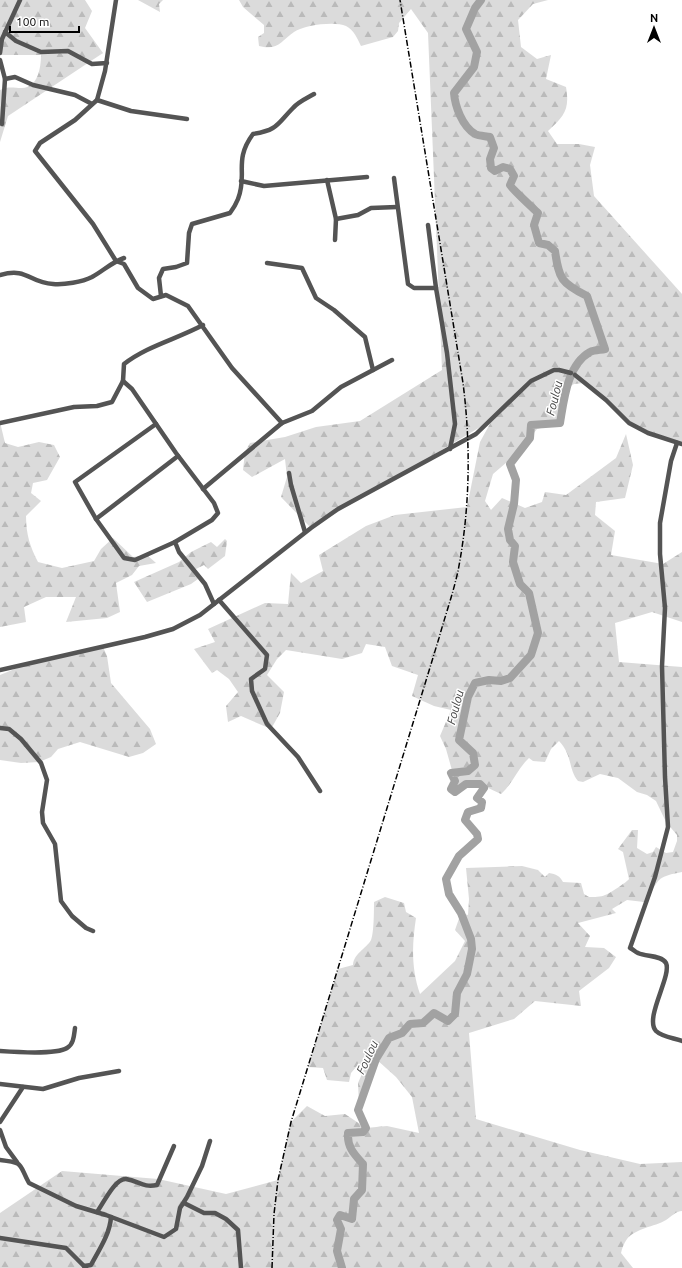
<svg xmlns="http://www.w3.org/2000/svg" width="682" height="1268" viewBox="0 0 682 1268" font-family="Ubuntu,sans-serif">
	<defs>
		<pattern id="forest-firs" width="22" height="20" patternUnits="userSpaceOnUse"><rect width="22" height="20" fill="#dbdbdb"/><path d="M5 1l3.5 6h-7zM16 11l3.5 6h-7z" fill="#bababa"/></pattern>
	</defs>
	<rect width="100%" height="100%" fill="#fff"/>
	<g fill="url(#forest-firs)">
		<path d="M0,0H85L92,11L85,28L103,53L8,116L0,142V90C9,86 13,88 22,88C38,88 41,67 41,55H0Z"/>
		<path d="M138,0H163L159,4L160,12Z"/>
		<path d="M239,0H548L533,4L518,20L521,47L537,59L551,55L546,79L566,87C570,110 564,116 548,131L557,144H579L595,147L590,165L594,196L682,294V444L629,423L584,383L574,384L567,388L560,423L537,429L510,464L507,462L493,474L485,501L491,510L502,498L525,508L542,502L545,492L566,495L616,458L626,434L633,465L625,498L596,502L595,515L615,531L611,555L663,564L682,552V622L652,612L615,623L619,662L682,667V872C673,874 661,875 656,884C650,892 654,893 644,902L627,900L612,909L616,913L578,923L590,936L585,947L604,948L616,957L609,968L579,991L581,1006L535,1001L514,1019L469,1033L476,1119L580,1150L640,1164L682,1162V1211C676,1211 671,1217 666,1220C654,1227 636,1228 627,1239C624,1243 622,1248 621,1253L633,1268H0V1213L62,1171L158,1179L226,1194L278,1180L291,1122L307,1106L325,1116L345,1114L366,1128L387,1126L419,1133L412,1097L396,1077L376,1059L359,1105L358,1083L365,1067L357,1066L351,1073L349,1082L327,1080L323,1068L308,1067L338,969L353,965C354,953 366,949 371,940C374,933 374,910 374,902L385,897L404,903L406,912L416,918C412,944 411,968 420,994L455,961L465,941L455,930L461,913L468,915L469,899L466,868L522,866L538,870L545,877L549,873C556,874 560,876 563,882L581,883L584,894L589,897C594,897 601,897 605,895C609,894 627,882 629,879L623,852L618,849L632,830H638L637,848L647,854L653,852L656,847L666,853L673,852L677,841V835L666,822L656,801L647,795L637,792L618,778L600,774L583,782L578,781C568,769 573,756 559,741L551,749L545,762L533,761L529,758C517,769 514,782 501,794C481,785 475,778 455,792L451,789L455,781L446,749L440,736L451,710L434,706L412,696L418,675L392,666L385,647L366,644L362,653L342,659L286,650L277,659L267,675L284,692L280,713L271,729L241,716L228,722L226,706L238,692L229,679L217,670L212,673L194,649L215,642L208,629L265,603L288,604L291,573L301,583L323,571L319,555L366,526L395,515L467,507L480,442L492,420L311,528L281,497L287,477L285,459L252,477L243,470L245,452L250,443L285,437L316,427L360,421L442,370L428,33L411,9L399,23L398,31L393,37L361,46C357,38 354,30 346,26C335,21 304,25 294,32C281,41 278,51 259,46L258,37L264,33V25L243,7Z"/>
		<path d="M0,422L5,443L18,447L39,442L54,445L60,457L47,480L33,483L31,493L41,501L26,516C26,534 30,547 38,562L62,568L94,561L101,549L113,538L133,557L147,555L156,563L139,566L132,575L116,583L120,612L107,618L66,622L76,597H46L24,607L26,622L0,627Z"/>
		<path d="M225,539L227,541L225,556L208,569L204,565L194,570L198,579L191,584L147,602L134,582L179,562L191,552L211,542L217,547Z"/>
		<path d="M103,647L107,656L111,683L150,729L156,744L143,753L129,757L80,742L58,749L51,757L39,762L21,763L0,760V675L22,666Z"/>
	</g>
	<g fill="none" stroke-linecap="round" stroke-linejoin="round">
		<path stroke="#a2a2a2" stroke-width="8" d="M342,1268L337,1251L341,1229L337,1220L340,1215L352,1219L354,1199L362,1190L363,1164C354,1154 347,1147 348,1133L363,1132L366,1128L358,1110L376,1059L389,1038L402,1033L410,1024L423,1023L434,1013L448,1021L455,1014L457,993L467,974L472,949L471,939L461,913L449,894L446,879L459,856L478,839L477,834L465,820L468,812L481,808L482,802L477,798L484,788L480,784H466L455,792L451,789L455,781L451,773L468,771L475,765L473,753L459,740L468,697L475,683L489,680L501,681L510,678L531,655L538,633L529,593L520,584L513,562L515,546L510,540L508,529L514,504L516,480L510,464L530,438L531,425L560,423C564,400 567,365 590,352C594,350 601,350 605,349L587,296C561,283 559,279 555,251L548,245L539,243L534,225L538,213C533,208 511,188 510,185L514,176L510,169L503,167L495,171L491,168L490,159L494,148L490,137C486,136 479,136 475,134C462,126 455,106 454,93L474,67L477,52L466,29L475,8L481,0"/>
		<g stroke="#545454" stroke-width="4.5">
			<path d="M116,0L105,71L97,100L75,120L40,143L35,151L93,224L116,261L124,264L138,288L153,299L166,295L188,306L232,368L282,423"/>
			<path d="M5,32L16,41L41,52L68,51L92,64L107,63"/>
			<path d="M0,53L2,39L20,0"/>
			<path d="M0,60L5,79L2,124"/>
			<path d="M5,79L15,77L33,85L75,95L92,104"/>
			<path d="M97,100L131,111L187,119"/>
			<path d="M394,178L408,284L414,288H436"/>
			<path d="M327,180L336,219L335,240"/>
			<path d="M241,181L264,186L367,177"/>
			<path d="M336,219L358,215L371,208L397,207"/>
			<path d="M428,225L436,288L447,353L455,424L450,449"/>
			<path d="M267,263L302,268L316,298L334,310L365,337L373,370"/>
			<path d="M0,275C28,267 29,283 53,284C64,285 82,282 92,277C103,271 112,262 124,258"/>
			<path d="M161,296L159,278L163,269L176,267L187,263L189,233L192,224L230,213C233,209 236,204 238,199C248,174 233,161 253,134C278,130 277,124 293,108C298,102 307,98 314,94"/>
			<path d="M575,375L606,400L629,423L648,433L682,444"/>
			<path d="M123,381L132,389L176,453L214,503L218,513L212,520L175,542L179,552L205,584L214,604"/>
			<path d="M0,423L74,407L97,406L112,402L123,381L124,364C147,346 177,339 203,325"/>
			<path d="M156,424L75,482L96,519L124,558L135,560L175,542"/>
			<path d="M677,443L671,461L660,523V554L665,608L662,666L665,777L668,827L655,877L630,948C633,949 635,952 638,953C646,957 661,955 666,963C672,976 644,1018 656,1031C662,1037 674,1038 682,1041"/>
			<path d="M289,473L291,485L305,532"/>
			<path d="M203,489L282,423L312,411L341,387L392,360"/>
			<path d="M96,519L178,456"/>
			<path d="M219,600L267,655L265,669L251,679L252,691L267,724L298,757L320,791"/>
			<path d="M0,670L145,637L173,629L200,615L311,528L338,509L476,434L531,381L554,370H559L571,373"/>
			<path d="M0,728L9,729L21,739L41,763L47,780L42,812L43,823L55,844L61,901L72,916L86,928L93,931"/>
			<path d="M0,1051C14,1052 56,1055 67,1048C74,1044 74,1035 75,1028"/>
			<path d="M0,1084L43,1089L79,1078L119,1071"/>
			<path d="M0,1122L23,1087"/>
			<path d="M0,1130L6,1147L17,1162"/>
			<path d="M0,1160C25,1163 18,1163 29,1183L76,1206L106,1215L164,1237L176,1229L180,1208L187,1197L202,1166L210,1141"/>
			<path d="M184,1203L204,1213H215L226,1219L238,1230L241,1268"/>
			<path d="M97,1212C103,1204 115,1178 126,1179C139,1181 143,1188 157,1185L174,1146"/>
			<path d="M0,1238L66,1248L86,1268"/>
			<path d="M84,1266L91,1265C99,1250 110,1234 111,1217"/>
		</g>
		<path stroke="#000" stroke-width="1.5" stroke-dasharray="6 2 1 2" stroke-linecap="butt" d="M272,1268L274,1214L278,1180L291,1122L439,638C445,616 453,594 458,571C470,509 471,446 463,383L400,0"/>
	</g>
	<g text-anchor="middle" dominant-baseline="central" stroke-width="3" stroke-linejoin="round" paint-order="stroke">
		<g font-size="12" font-style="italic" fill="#434343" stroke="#fff">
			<text transform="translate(554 398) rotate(-76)">Foulou</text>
			<text transform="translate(455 707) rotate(-75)">Foulou</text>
			<text transform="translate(367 1057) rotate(-65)">Foulou</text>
		</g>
	</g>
	<g transform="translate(654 28)" stroke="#ffffff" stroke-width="3" paint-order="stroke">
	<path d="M0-3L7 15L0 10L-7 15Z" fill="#000000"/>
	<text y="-6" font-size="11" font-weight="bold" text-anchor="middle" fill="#000000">N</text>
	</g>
	<path d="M10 26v6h69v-6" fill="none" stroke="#000000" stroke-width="2"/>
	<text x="16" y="26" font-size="12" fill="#000000" stroke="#ffffff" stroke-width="3" paint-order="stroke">100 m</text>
</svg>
